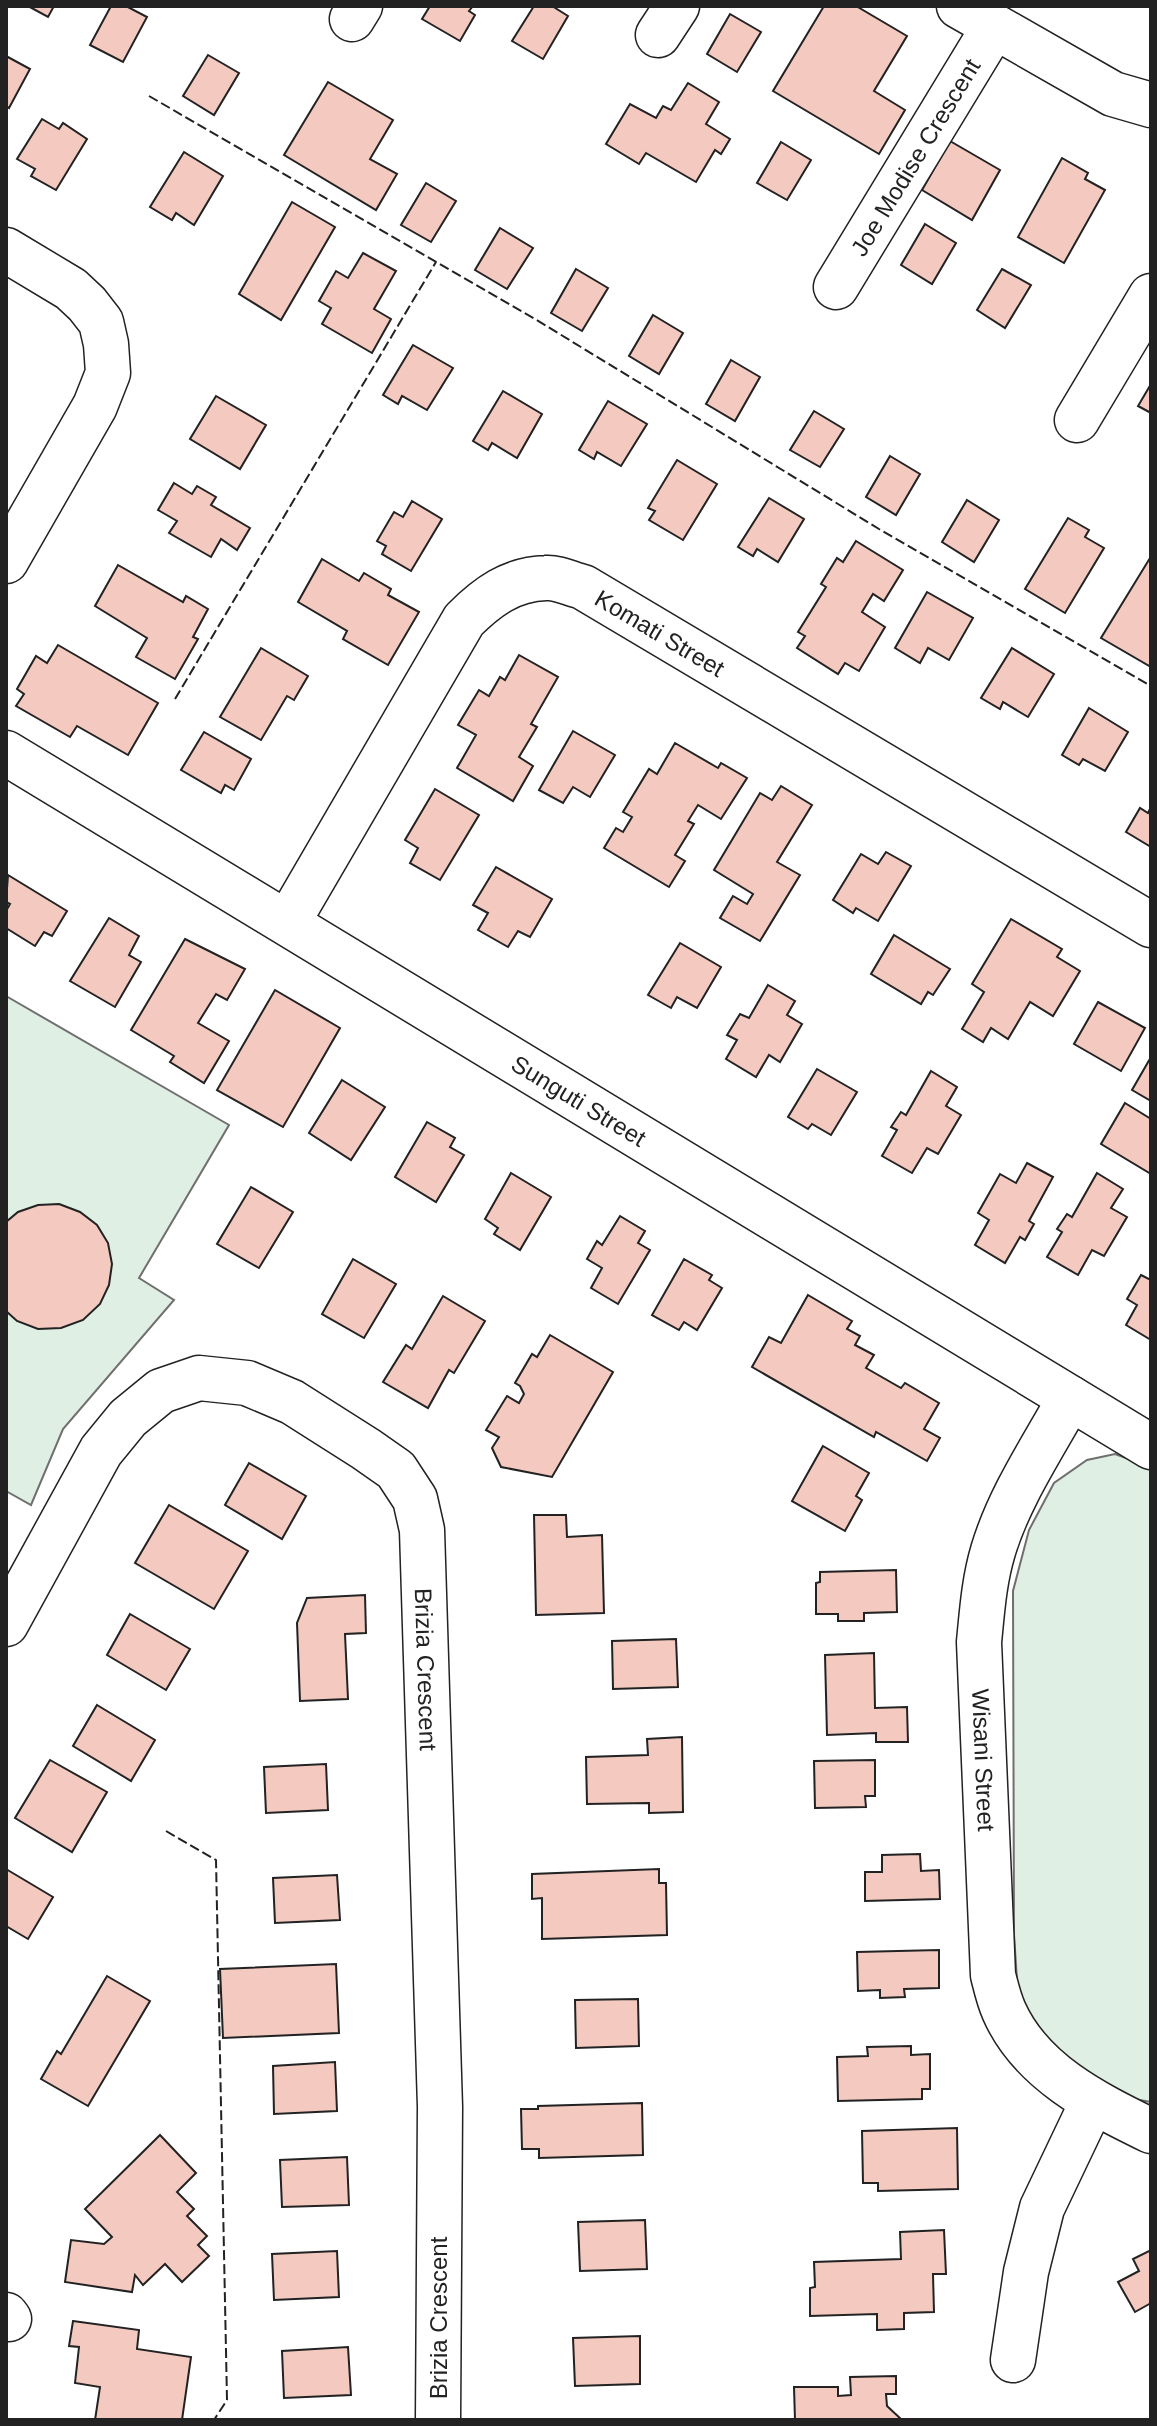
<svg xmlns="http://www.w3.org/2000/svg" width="1157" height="2426" viewBox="0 0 1157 2426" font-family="Arial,sans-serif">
	<rect width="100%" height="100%" fill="#fff"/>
	<g fill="#e0efe3" stroke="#6f6f6f" stroke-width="2">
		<path d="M6,996L229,1125L139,1278L174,1300L63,1429L31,1505L6,1491Z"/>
		<path d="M1115,1454L1151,1467V2102L1134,2099L1079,2069L1035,2029L1018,1996L1014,1934L1013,1591L1029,1530L1054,1483L1087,1460Z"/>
	</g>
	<g fill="#f3c9c0" stroke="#222" stroke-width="2">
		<path d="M28,6H54L48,17Z"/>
		<path d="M111,6H126L147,17L123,62L90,45Z"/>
		<path d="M430,6H473L469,11L475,15L460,41L422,19Z"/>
		<path d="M534,6H552L568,16L543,59L512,41Z"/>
		<path d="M824,6H856L907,36L874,91L905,110L879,154L773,91Z"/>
		<path d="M730,14L761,32L737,72L707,54Z"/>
		<path d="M208,55L239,73L214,115L183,96Z"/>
		<path d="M6,56L30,69L9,108L6,106Z"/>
		<path d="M328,82L393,120L370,159L397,174L376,210L284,155Z"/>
		<path d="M688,83L719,102L706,124L730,139L721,154L715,150L696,182L646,153L639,164L606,144L630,104L656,118L663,106L671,110Z"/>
		<path d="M42,119L59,129L63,123L87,139L56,190L31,176L35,169L17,159Z"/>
		<path d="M950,141L1000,170L972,220L922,190Z"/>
		<path d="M781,142L811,160L787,200L757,183Z"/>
		<path d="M184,152L223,176L194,225L176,213L172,220L150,207Z"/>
		<path d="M1062,158L1088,173L1085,179L1105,190L1064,263L1018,237Z"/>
		<path d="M426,183L456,201L431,242L401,225Z"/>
		<path d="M292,202L335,227L281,320L239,294Z"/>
		<path d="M925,224L956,243L932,284L901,265Z"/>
		<path d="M500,228L533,248L507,289L475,270Z"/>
		<path d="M363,253L396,271L374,309L391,319L372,353L322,324L331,308L319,301L336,271L348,278Z"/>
		<path d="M576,269L608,288L582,331L551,313Z"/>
		<path d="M1002,269L1031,285L1005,328L977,310Z"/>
		<path d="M653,315L683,333L659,374L629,356Z"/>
		<path d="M413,345L453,368L427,410L402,396L398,404L383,395Z"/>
		<path d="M731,360L760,377L735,421L706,404Z"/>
		<path d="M1151,384V413L1138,406Z"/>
		<path d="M503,391L542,414L517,458L492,443L488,450L473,441Z"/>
		<path d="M216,396L266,425L240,469L190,439Z"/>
		<path d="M608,401L647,424L621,466L597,452L594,459L579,450Z"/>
		<path d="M814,411L844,429L820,467L790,450Z"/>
		<path d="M890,456L920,474L896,515L866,497Z"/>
		<path d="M677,460L717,484L683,540L649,520L655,511L648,508Z"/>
		<path d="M174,483L192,494L197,486L216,497L211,505L250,528L237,550L221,539L211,557L169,533L177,521L158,510Z"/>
		<path d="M769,498L804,519L778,562L757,549L753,556L738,547Z"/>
		<path d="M967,500L999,520L974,562L942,542Z"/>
		<path d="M412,501L442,519L411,571L382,554L386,546L377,541L394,512L403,517Z"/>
		<path d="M1068,518L1089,530L1085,537L1104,548L1065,613L1025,589Z"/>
		<path d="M856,541L903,570L884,601L873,594L862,612L885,627L859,671L845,663L838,674L797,648L805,636L798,632L826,587L821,584L837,558L843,562Z"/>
		<path d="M1150,558L1151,559V667L1101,638Z"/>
		<path d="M322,559L359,581L364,573L391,589L388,595L419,612L388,665L343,639L347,631L298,602Z"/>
		<path d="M118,565L183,602L186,596L208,609L193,637L198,639L175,679L136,657L147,638L95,606Z"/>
		<path d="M927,592L973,618L949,660L928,648L920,663L895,648Z"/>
		<path d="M58,645L158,703L128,755L77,726L70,737L16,706L24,694L17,689L36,656L47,663Z"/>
		<path d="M261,648L308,676L294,700L287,696L261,740L220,717Z"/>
		<path d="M1012,648L1054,674L1028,717L1003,702L1000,709L981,698Z"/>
		<path d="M519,655L558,677L531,724L537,727L519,757L533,766L513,801L457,768L476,735L458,725L479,690L489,696L500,677L505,680Z"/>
		<path d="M1089,708L1128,732L1105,771L1083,759L1079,765L1062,755Z"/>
		<path d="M573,731L615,755L590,797L573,787L563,803L539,790Z"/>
		<path d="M204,732L251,759L234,790L225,785L221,793L181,770Z"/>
		<path d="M675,743L718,768L721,763L747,778L721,819L698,805L688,821L694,824L675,855L685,861L669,887L604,848L616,828L623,832L632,817L623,812L649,769L657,774Z"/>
		<path d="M781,786L812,805L777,862L800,875L760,941L720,918L733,896L747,904L753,894L714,870L760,793L772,800Z"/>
		<path d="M435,789L479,815L440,880L410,863L418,848L405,840Z"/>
		<path d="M1151,807V847L1126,832L1140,808L1148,813Z"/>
		<path d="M886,852L911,866L878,921L856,908L853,913L833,900L861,854L878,864Z"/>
		<path d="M496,867L552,899L530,937L518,931L508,947L478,930L488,913L473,905Z"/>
		<path d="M8,875L67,911L52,936L44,932L35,946L6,928V911L10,904L6,902Z"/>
		<path d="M109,918L139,936L129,955L141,962L115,1007L70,981Z"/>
		<path d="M1011,919L1062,949L1057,957L1080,971L1053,1016L1030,1002L1008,1039L991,1028L983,1042L962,1029L984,992L972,984Z"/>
		<path d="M894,935L950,969L933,995L928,992L921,1004L871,974Z"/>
		<path d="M185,939L245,969L227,1000L216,994L198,1023L229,1041L204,1083L170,1062L174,1056L131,1030Z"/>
		<path d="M680,943L721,967L697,1008L677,997L671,1008L648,995Z"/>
		<path d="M768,985L795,1001L787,1015L802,1024L780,1062L769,1055L756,1077L726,1059L737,1040L727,1035L740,1014L749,1018Z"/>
		<path d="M275,990L340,1028L283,1127L217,1090Z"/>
		<path d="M1098,1002L1145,1028L1121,1071L1074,1044Z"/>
		<path d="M1151,1057V1101L1132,1090Z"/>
		<path d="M817,1069L857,1092L831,1135L812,1124L808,1129L788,1117Z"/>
		<path d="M931,1071L957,1087L946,1106L961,1115L938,1154L927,1148L912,1173L882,1156L897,1130L891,1127L901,1112L906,1115Z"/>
		<path d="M342,1080L385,1107L351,1160L309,1133Z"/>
		<path d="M1125,1103L1151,1119V1174L1101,1144Z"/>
		<path d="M427,1122L455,1138L450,1147L464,1155L436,1202L395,1177Z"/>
		<path d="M1027,1163L1053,1177L1029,1221L1034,1224L1025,1240L1020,1237L1005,1263L975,1245L989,1220L978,1213L1000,1174L1016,1183Z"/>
		<path d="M511,1173L551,1197L520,1250L494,1234L498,1228L485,1219Z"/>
		<path d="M1097,1173L1123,1189L1111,1208L1127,1217L1104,1256L1092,1250L1078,1275L1047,1257L1062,1232L1057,1229L1067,1214L1072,1217Z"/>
		<path d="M251,1187L293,1212L259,1268L217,1244Z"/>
		<path d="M59,1204L80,1212L97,1225L108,1243L112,1264L109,1285L100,1304L83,1320L61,1328L38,1329L17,1321L6,1311V1222L18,1212L38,1205Z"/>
		<path d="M620,1216L645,1231L638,1243L650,1250L618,1304L591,1288L602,1268L587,1259L597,1241L602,1245Z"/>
		<path d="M353,1259L396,1284L364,1338L322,1314Z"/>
		<path d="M684,1259L712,1275L709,1280L722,1288L697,1330L684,1322L679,1330L652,1315Z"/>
		<path d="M1141,1275L1151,1280V1340L1126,1325L1137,1305L1127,1299Z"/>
		<path d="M808,1295L852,1321L847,1329L860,1336L855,1345L874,1355L866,1368L901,1388L905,1383L939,1403L924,1429L940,1438L927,1461L876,1432L874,1437L752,1367L769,1337L781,1343Z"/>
		<path d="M443,1296L485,1321L454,1373L449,1370L428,1408L383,1382L406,1345L412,1349Z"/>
		<path d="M550,1335L613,1372L552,1477L501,1467L492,1448L499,1437L486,1430L507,1396L519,1403L524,1394L520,1386L515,1383L532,1354L537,1357Z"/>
		<path d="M823,1446L869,1473L856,1496L862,1500L845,1531L792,1501Z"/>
		<path d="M249,1463L306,1496L282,1539L225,1505Z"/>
		<path d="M169,1505L248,1551L214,1609L135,1563Z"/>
		<path d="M534,1515H566L567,1537L602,1535L604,1613L536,1615Z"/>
		<path d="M896,1570L897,1612L864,1613V1621H838V1614H816V1583L820,1582V1572Z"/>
		<path d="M365,1595L366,1633L345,1634L348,1699L300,1701L297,1623L307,1598Z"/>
		<path d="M130,1614L190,1649L166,1690L107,1655Z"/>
		<path d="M676,1639L678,1687L613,1689L612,1641Z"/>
		<path d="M874,1653L875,1708L907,1707L908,1742H876V1733L827,1735L825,1655Z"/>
		<path d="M97,1705L155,1740L131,1781L73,1746Z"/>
		<path d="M682,1737L683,1812L649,1813V1803L587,1804L586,1757L648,1755L647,1739Z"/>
		<path d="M50,1760L107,1792L72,1852L15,1818Z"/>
		<path d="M875,1760V1796H865L866,1807L815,1808L814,1761Z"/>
		<path d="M326,1764L328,1810L266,1813L264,1767Z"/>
		<path d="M920,1854L921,1871L939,1870L940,1899L865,1901V1872H882V1855Z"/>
		<path d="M6,1869L53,1897L28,1939L6,1926Z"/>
		<path d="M659,1869V1883H666L667,1935L542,1939V1898L532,1899V1874Z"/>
		<path d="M337,1875L340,1920L275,1923L273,1878Z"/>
		<path d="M939,1950V1988L904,1989L905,1997L880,1998V1990L858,1991L857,1952Z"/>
		<path d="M336,1964L339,2033L223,2038L220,1969Z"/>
		<path d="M107,1976L150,2001L88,2106L41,2079L57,2051L61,2054Z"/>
		<path d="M638,1999L639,2046L576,2048L575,2000Z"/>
		<path d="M911,2046V2055L930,2054V2089H922V2099L838,2101L837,2057L868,2056L867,2047Z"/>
		<path d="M335,2062L337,2111L274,2114L273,2066Z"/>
		<path d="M642,2103L643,2155L539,2158V2149H522L521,2109H538V2106Z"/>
		<path d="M957,2128L958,2189L878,2191V2183H863L862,2131Z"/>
		<path d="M160,2135L196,2173L177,2192L194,2209L187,2216L207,2236L198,2245L209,2256L182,2282L165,2264L143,2285L135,2275L132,2292L65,2282L71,2240L104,2244L112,2237L85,2209Z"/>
		<path d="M347,2157L349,2205L282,2207L280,2160Z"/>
		<path d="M645,2220L647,2269L580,2271L578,2222Z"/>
		<path d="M944,2230L946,2274H933L934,2312L904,2313V2329L877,2330V2314L810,2316V2288L815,2287L814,2262L901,2259L900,2232Z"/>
		<path d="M1151,2250V2303L1135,2312L1118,2282L1139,2271L1133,2259Z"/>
		<path d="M337,2251L339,2297L274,2300L272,2254Z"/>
		<path d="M73,2321L139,2330L137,2349L191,2357L182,2420H95L100,2387L75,2383L79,2347L69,2346Z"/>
		<path d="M640,2336V2384L575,2386L573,2338Z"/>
		<path d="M348,2347L351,2395L284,2398L282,2351Z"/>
		<path d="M896,2376V2394H886L887,2406L902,2420H795L794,2387H838V2396L851,2395L850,2377Z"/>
	</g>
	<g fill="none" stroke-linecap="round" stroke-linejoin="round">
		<defs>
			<g id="minor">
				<path d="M959,6L1113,94L1151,105"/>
				<path d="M352,19L360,6"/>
				<path d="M658,35L677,6"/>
				<path d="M6,250L71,289L87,304L101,322L106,344L108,373L95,406L6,561"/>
				<path id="s1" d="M836,287L994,27"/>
				<path d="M1077,420L1151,296"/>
				<path id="s2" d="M6,753L1151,1447"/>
				<path id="s3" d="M288,922L464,620C487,597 511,579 546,578C557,577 571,584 583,587L1151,925"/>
				<path id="s4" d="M1070,1398C1043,1447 1009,1497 993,1551C984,1581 982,1612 979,1642L993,1975C996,1987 999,2000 1004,2011C1031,2072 1094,2103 1151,2131"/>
				<path id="s5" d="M6,1624L101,1451L128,1418L161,1391L199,1378L247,1383L292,1402L366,1449L396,1470L415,1499L422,1530L440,2107L438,2420"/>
				<path d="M6,2315L9,2319"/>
				<path d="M1013,2360L1026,2272L1042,2208L1092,2103"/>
			</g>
		</defs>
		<use href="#minor" stroke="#222" stroke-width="47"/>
		<use href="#minor" stroke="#fff" stroke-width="44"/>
		<g stroke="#222" stroke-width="2" stroke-dasharray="10 4" stroke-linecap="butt">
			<path d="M149,96L535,319L879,529L1151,686"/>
			<path d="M175,699L436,262"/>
			<path d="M166,1831L216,1860L227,2400L214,2420"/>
		</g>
	</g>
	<g text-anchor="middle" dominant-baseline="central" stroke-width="6" stroke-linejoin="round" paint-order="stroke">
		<g font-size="24" fill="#222" stroke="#fff">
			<text stroke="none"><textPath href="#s1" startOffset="152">Joe Modise Crescent</textPath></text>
			<text stroke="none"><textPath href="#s3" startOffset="572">Komati Street</textPath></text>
			<text stroke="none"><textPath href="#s2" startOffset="670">Sunguti Street</textPath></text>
			<text stroke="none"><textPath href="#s5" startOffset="750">Brizia Crescent</textPath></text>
			<text stroke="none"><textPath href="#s4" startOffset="382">Wisani Street</textPath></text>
			<text transform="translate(438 2318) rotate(-90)">Brizia Crescent</text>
		</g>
	</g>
	<rect width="1157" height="2426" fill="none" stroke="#222222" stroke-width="16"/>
</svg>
